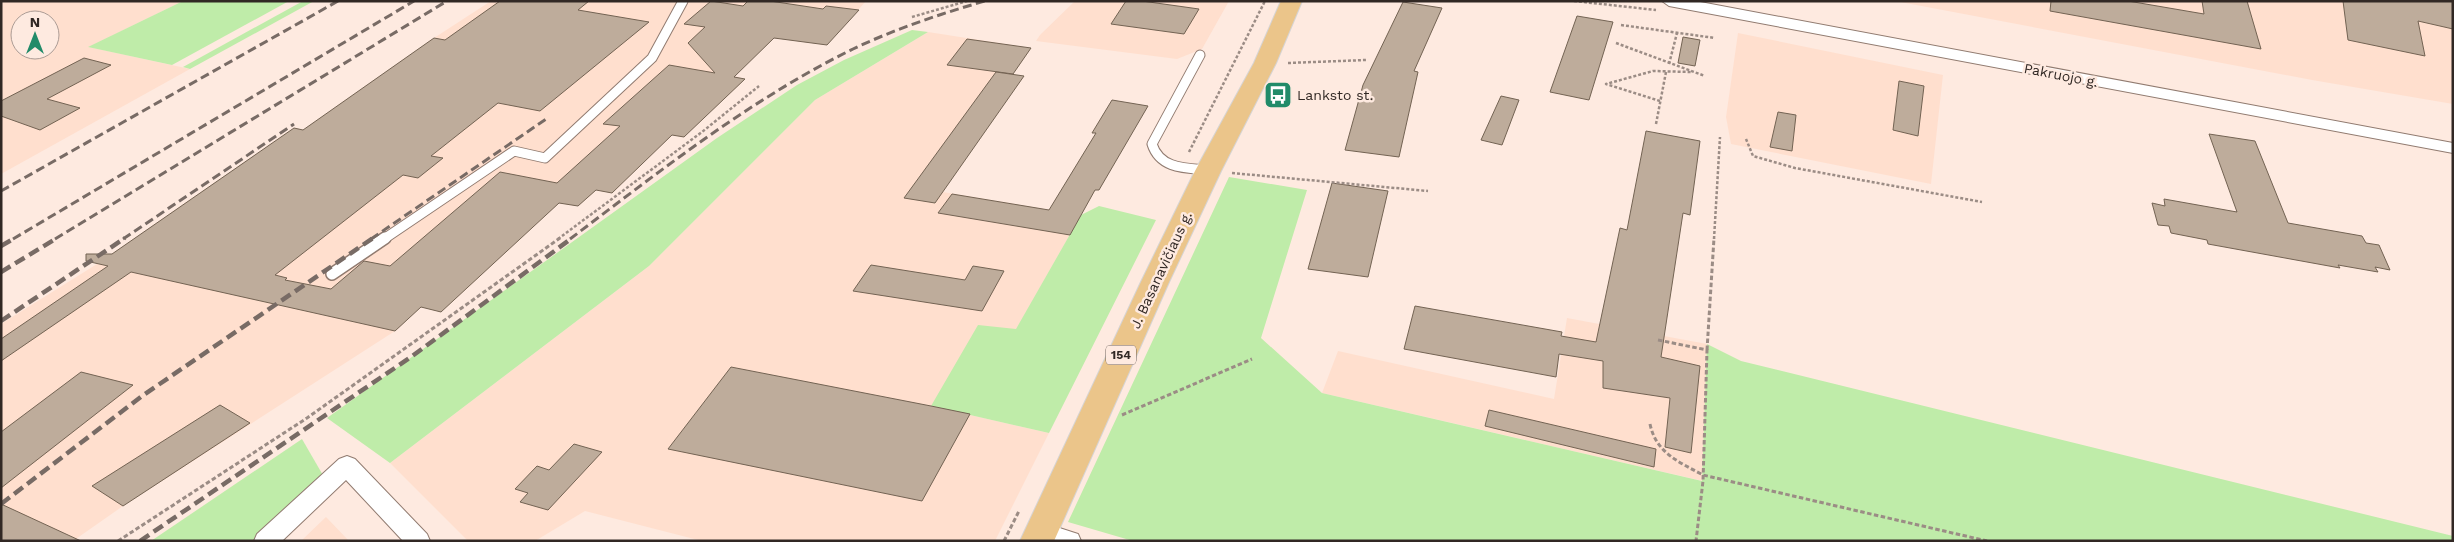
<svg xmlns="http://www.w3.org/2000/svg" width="2454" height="542" viewBox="0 0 2454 542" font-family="'Work Sans',sans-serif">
	<rect width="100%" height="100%" fill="#feeae0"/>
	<g fill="#ffdfce" fill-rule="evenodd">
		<path d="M1,1H183L89,47L190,69L1,174ZM20,20H50V50H20Z"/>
		<path d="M491,1H866L827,45L774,38L734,76L745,79L684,137L672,135L612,193L596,190L578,206L559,203L441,312L421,307L395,331L123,506L73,541H1V324L97,264L294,128L303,130L434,38Z"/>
		<path d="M1075,1H1229L1202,49L1177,59L1036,41L1040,35Z"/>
		<path d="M1895,1H2453V104L2312,80Z"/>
		<path d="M928,32L1031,48L1013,74L943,192L1081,215L1016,330L931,406L1049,433L995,541H702L585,511L535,541H468L390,463L649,266L815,100Z"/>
		<path d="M1738,33L1943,75L1931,184L1731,144L1726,117Z"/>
		<path d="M1567,318L1707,344L1703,481L1322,393L1338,351L1554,399Z"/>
		<path d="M326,517L349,541H301Z"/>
	</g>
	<g fill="#bfeca9">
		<path d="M183,1H289L172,65L88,47Z"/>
		<path d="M303,1H314L190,69L183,67Z"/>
		<path d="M912,30L928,32L815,100L649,266L390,463L327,418L717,138L797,85L844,60Z"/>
		<path d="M1229,177L1307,190L1261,338L1322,393L1702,481L1707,344L1741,361L2453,536V541H1133L1068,522Z"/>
		<path d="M1099,206L1156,220L1049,433L931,406L978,325L1016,329L1081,215Z"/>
		<path d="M302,439L324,477L256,541H151Z"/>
	</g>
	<g fill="#beac9b" stroke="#736353">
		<path d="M500,1H589L578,10L649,22L540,111L498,103L431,156L443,158L418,178L403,175L275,275L287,278L285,280L331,289L364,261L390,266L500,172L557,183L620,126L603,124L669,65L715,73L688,43L705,27L684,24L711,1L743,6L748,1H770L823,9L826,6L859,10L827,45L774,38L734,77L745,79L684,137L672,135L612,193L596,190L578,206L559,203L441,312L421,307L395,331L131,272L1,361V339L108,266L86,261V254H112L294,128L303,130L434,38L445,40Z"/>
		<path d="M1126,1H1142L1199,9L1184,34L1111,24Z"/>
		<path d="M2051,1H2128L2204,14L2202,1H2247L2261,49L2050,11Z"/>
		<path d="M2343,1H2453V29L2418,21L2425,56L2348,40Z"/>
		<path d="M1403,2L1442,8L1414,71L1418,72L1399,157L1345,150L1363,85Z"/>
		<path d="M1577,16L1613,22L1589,100L1550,92Z"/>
		<path d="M1683,37L1700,40L1695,66L1678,63Z"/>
		<path d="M967,39L1031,48L1013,74L947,65Z"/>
		<path d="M84,58L111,65L47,99L80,108L40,130L1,116V101Z"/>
		<path d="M996,72L1024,76L935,203L904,198Z"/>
		<path d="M1899,81L1924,86L1918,136L1893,130Z"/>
		<path d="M1501,96L1519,100L1502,145L1481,140Z"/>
		<path d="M1112,100L1148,106L1099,190H1095L1070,235L938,213L952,194L1049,210L1096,133H1092Z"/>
		<path d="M1778,112L1796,115L1792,151L1770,147Z"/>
		<path d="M1646,131L1700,141L1690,215L1683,213L1661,357L1700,366L1691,453L1665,447L1670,398L1603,388V361L1559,354L1556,377L1404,349L1415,306L1562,332L1561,336L1596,342L1620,228L1627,230Z"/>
		<path d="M2209,134L2255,141L2288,223L2362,236L2366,243L2379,245L2390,270L2375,267L2378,272L2338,265L2340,268L2208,244L2207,240L2171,233L2169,226L2158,225L2152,203L2165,206L2164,199L2237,212Z"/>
		<path d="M1332,183L1388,191L1368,277L1308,269Z"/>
		<path d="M871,265L965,280L973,266L1004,271L982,311L853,291Z"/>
		<path d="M731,367L931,406L970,414L922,501L668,449Z"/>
		<path d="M81,372L133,385L1,488V432Z"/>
		<path d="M220,405L250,423L123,506L92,486Z"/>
		<path d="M1489,410L1656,449L1654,467L1485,426Z"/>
		<path d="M574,444L602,452L548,510L520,502L528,493L515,489L537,466L549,470Z"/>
		<path d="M1,504L81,541H1Z"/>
	</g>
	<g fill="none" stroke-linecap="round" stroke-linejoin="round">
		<defs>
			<g id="service-far1">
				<path d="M1200,55L1152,144C1160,169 1185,168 1208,170"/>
				<path d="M384,239L514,151L545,158L652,58L683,1"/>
			</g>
			<path id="service" d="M332,274L385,238"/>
			<g id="minor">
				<path d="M1662,1H1695L2453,143V153L1669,6Z"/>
				<path d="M347,456L355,459L427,534L430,541H403L346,480L282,541H254L257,534L339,459Z"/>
				<path d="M1041,522L1078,534L1081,541L1032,539L1029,532L1032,525Z"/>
			</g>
			<path id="primary" d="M1281,1H1302L1276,63L1221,171L1169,282L1054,541H1020L1141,282L1195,171L1254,63Z"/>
		</defs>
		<use href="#service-far1" stroke="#917b70" stroke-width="11"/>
		<use href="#service" stroke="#917b70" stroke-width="14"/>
		<use href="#minor" stroke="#917b70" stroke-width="2"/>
		<use href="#primary" stroke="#d6d4d3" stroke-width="2"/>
		<g stroke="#9b8c85" stroke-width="2.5" stroke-dasharray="3 2" stroke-linecap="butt">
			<path d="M1574,1L1656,10"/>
			<path d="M912,17L967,1"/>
			<path d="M1621,25L1715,38"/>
			<path d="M1616,43L1705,76"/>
			<path d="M1288,63L1366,60"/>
			<path d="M1669,64L1677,33"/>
			<path d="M1660,101L1606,84L1653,71L1691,72"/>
			<path d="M1656,124L1666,72"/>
			<path d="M1746,139L1753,156L1795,168L1982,202"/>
			<path d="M1189,152L1265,1"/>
			<path d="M1232,173L1428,191"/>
			<path d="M558,239L702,132L759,86"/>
			<path d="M1714,239L1720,137"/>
		</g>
		<g stroke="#9b8c85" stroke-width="3" stroke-dasharray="4.5 2.5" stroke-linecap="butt">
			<path d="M1658,340L1707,350L1703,481L1696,541"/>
			<path d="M1707,350L1714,238"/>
			<path d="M1122,415L1252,359"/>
			<path d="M1650,424C1656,453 1679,462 1703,475L1987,541"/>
			<path d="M118,541L307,418L560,238"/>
			<path d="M1004,541L1019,511"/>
		</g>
		<use href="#service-far1" stroke="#fff" stroke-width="9"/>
		<use href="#service" stroke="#fff" stroke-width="11"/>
		<use href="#minor" fill="#fff" fill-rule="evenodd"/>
		<use href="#primary" fill="#ebc58a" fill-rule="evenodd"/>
		<g stroke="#786b65" stroke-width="3" stroke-dasharray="9 4.5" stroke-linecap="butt">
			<path d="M1,191L338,1"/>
			<path d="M13,239L414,1"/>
			<path d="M55,239L447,1"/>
			<path d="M123,239L294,124"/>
			<path d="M371,239L549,117"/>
			<path d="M570,239C660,171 751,99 853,49C895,29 940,14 985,1"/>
		</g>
		<g stroke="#786b65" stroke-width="4.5" stroke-dasharray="11 5.5" stroke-linecap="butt">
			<path d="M1,246L15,238"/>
			<path d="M1,272L57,238"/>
			<path d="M1,321L125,238"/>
			<path d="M1,504L142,396L373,238"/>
			<path d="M140,541L411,357L572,238"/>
		</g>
	</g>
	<defs>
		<symbol id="bus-square" viewBox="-11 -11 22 22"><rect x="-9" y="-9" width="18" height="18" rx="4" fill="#218b69" stroke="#feeae0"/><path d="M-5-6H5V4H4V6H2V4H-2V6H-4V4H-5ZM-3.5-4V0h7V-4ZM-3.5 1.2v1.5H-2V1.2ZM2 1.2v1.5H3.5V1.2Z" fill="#fff"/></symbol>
	</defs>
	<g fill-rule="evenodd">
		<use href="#bus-square" x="1262" y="79" width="32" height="32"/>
	</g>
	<g text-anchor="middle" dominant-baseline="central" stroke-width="5" stroke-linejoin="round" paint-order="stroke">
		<rect fill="#feeae0" stroke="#6e625c" stroke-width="1" x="1106" y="345.5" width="30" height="19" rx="4"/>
		<g font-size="12" font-weight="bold" fill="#312824">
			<text x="1121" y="355">154</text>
		</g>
		<g font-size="14" fill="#312824" stroke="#feeae0">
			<text transform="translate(2061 75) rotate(11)">Pakruojo g.</text>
			<text transform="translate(1161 270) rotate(-65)">J. Basanavičiaus g.</text>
		</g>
		<g font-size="14" fill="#312824" stroke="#feeae0" text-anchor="start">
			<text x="1297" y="95">Lanksto st.</text>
		</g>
	</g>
	<rect width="2454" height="542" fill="none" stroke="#312824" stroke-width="5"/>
	<g transform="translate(35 35)"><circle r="24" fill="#feeae0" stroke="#ac9c95"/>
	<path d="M0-4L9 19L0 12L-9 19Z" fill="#218b69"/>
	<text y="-8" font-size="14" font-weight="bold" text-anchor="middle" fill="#312824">N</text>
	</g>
</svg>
